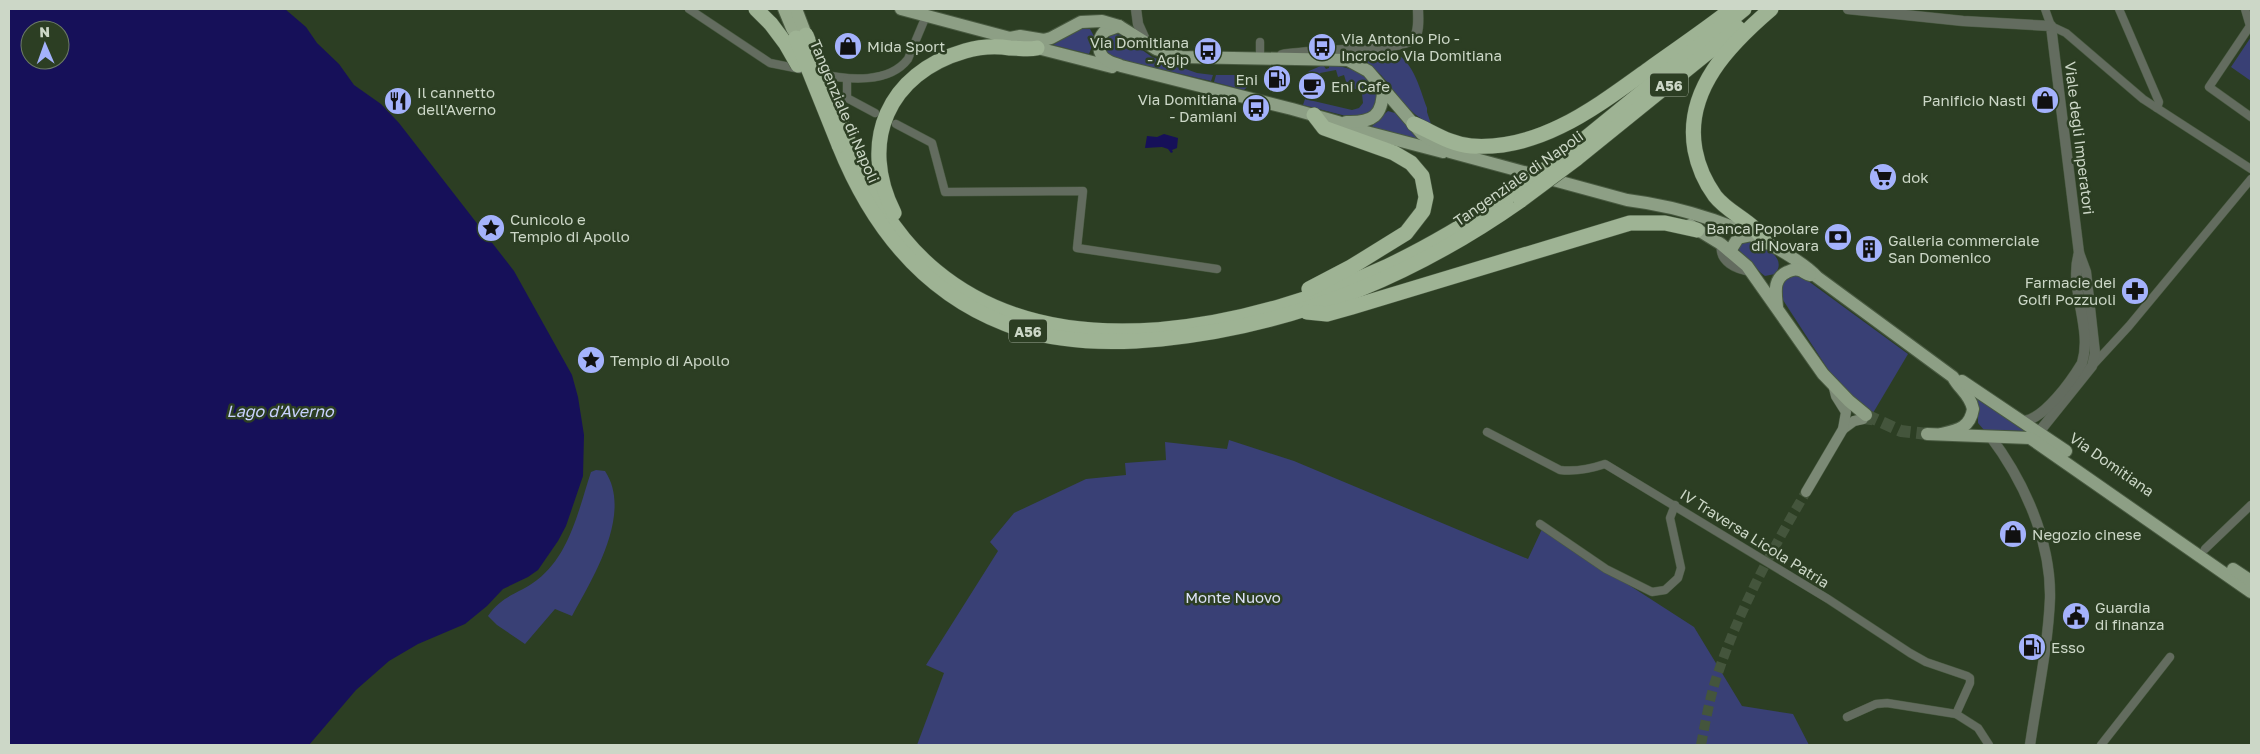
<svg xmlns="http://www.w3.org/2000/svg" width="2260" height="754" viewBox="0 0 2260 754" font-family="'Golos Text',sans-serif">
	<rect width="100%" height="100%" fill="#2c3e23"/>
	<g fill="#394075">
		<path d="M1080,28L1090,29L1095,38L1089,54L1053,45Z"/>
		<path d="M1115,34L1121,35L1152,57L1197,73L1213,75L1211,81L1121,60C1118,59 1112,58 1110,56C1100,49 1105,37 1115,34Z"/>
		<path d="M2251,37V81L2231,67Z"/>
		<path d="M1388,50C1413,57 1419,87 1427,108V112L1431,124C1407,113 1398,94 1381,75C1375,69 1368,65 1363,59L1366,53Z"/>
		<path d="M1323,65L1326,69L1329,68V65C1348,66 1371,74 1377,94L1374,109L1363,116L1350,117L1303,105L1305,99L1352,110L1359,108L1363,103L1362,94L1356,89L1348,88L1344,75L1338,77L1336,70L1320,73L1322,81L1317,83L1318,75L1310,74L1309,78L1304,77L1309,71Z"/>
		<path d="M1216,75H1258L1259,76L1244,90L1214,82Z"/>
		<path d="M1388,111L1395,113L1420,140L1372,128L1373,124Z"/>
		<path d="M1747,239C1760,245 1789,256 1775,274L1765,276L1761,273L1738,249L1740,240Z"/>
		<path d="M1800,275L1908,354L1873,413L1848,393L1829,371L1783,300L1780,284L1786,277Z"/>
		<path d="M1973,394L2028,431L1984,430L1978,423V410Z"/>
		<path d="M1229,440L1294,461L1528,559L1542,529L1694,627L1742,706L1793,714L1809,745H917L944,673L926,665L998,551L990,542L1014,513L1086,479L1126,475L1125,463L1166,460L1165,442L1227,449Z"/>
		<path d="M596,470L605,471C633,513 593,578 572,616L555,609L525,644L497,625L488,616C502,595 519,594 537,580C570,555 579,508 591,472Z"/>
	</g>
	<g fill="#161059" fill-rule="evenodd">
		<path d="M9,9H285L306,27L317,43L339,64L354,85L381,104L399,123L514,271L572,375L578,397L584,435L583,476L566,526L558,541L538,570L528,577L503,589L487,606L465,624L418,644L389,661L356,690L309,745H9ZM30,30H60V60H30Z"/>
		<path d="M1164,134L1178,138L1177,148L1172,150L1173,152L1171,153L1168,149L1162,147L1145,148L1147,136L1157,137Z"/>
	</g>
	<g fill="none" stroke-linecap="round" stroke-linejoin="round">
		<g stroke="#44553c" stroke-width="10" stroke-dasharray="10 5" stroke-linecap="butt">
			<path d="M1863,419L1877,421"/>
			<path d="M1701,745C1705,724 1709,702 1715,682C1737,614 1770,553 1806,492"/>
		</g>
		<path stroke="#44553c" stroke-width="12" stroke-dasharray="12 6" stroke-linecap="butt" d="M1866,415L1901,431L1927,434"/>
		<defs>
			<g id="minor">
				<path d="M689,9L770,63L800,69"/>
				<path d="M2045,9L2051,26L2066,33L2143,99L2251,169"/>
				<path d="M2119,9L2159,102L2157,108"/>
				<path d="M2245,9L2250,26L2209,87L2251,117"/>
				<path d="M1260,59V42"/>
				<path d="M821,74C848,80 889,84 908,59L926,16"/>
				<path d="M847,79V98L875,113"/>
				<path d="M896,124L932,143L945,192L1083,191L1077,248L1217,269"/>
				<path d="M1721,244C1718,262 1736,270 1752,272"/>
				<path d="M2093,365L2129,326L2251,179"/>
				<path d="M1487,432L1560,470C1576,472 1590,469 1605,464L1828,599L1910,653L1926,662L1967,676L1970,678V683L1956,714"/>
				<path d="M1540,524L1606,569L1652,592L1665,590L1678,578L1681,568L1670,518L1675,505"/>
				<path d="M2205,549L2251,505"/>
				<path d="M1847,717L1876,704L1887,703L1956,714L1978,728L1989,745"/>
				<path d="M2101,745L2170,657"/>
			</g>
			<g id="tertiary">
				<path d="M1136,9L1138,24L1146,42"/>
				<path d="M1848,9L1963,21L2051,26L2079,253L2086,272L2095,353L2092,366L2039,432"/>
				<path d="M1282,55C1308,49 1397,52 1413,39C1420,33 1418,17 1418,9"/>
				<path d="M2024,421C2045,418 2071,381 2082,363C2093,328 2068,288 2079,253"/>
				<path d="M1990,436C2024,481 2051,541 2050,598C2048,647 2037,697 2030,745"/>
			</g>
			<g id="secondary">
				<path d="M1843,429L1854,421L1863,419"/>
				<path d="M1806,492L1843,429L1846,412L1836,396L1834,388"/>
			</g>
			<g id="primary">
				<path d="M901,9L1010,38L1018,43L1112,67"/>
				<path d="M1119,26C1114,28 1108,29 1104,32C1097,40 1097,55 1107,60C1111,63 1117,64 1121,66L1292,109L1338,122L1351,128L1443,152"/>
				<path d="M1010,38L1020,36L1044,40L1051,38L1081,22L1102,21L1119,26L1156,49L1181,57L1348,60L1368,71L1422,134L1450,152L1627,200C1683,207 1746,227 1793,258C1802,264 1810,269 1817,277L1953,377C1959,389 1970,394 1973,409C1970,428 1958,430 1941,434"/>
				<path d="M1346,122C1373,123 1383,116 1383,88"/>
				<path d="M1690,225L1721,244L1747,266L1823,374L1849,401L1866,415"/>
				<path d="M1730,251L1738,238L1752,235"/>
				<path d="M1777,307C1776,294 1772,279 1787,272C1791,270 1796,269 1799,270C1803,271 1806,274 1810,275"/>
				<path d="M1962,381L2066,451"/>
				<path d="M1927,434L2030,438L2251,592"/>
				<path d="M2233,569L2251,581"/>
			</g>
			<g id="trunk">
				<path d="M784,9L796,38"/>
				<path d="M796,9L806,35"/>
			</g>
			<g id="motorway">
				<path d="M756,9L771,24"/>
				<path d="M1414,124C1433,132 1449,144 1471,146C1540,151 1596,107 1649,69C1677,49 1705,30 1732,9"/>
				<path d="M848,140C869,190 894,237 936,271C1059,373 1256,327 1388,266C1430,246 1470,222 1509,196"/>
				<path d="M839,145C871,225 923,292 1006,324C1054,343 1110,344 1161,339C1292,326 1413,276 1521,200"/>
				<path d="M1566,154L1744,9"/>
				<path d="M1576,159L1738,28"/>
				<path d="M894,213C858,142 888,73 965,51C979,47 996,46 1010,48C1020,48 1027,50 1037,48"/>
				<path d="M1765,242C1755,222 1729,214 1715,196C1705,182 1698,166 1695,150C1684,90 1730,44 1771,9"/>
				<path d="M1309,289L1351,267L1406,233L1423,211L1426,197L1422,176L1411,163L1394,153L1324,128L1314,115"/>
				<path d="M1307,312L1327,314L1352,307L1630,223H1665L1697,230"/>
			</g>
		</defs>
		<use href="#minor" stroke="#495a41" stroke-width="9"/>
		<use href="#tertiary" stroke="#495a41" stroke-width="11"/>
		<use href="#secondary" stroke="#495a41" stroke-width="11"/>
		<use href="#primary" stroke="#495a41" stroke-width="14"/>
		<use href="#trunk" stroke="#495a41" stroke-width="14"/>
		<use href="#motorway" stroke="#495a41" stroke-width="16"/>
		<use href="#minor" stroke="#636c5f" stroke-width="8"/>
		<use href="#tertiary" stroke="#636c5f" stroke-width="10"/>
		<use href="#secondary" stroke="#7b8975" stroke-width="10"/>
		<use href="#primary" stroke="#8d9f85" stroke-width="12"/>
		<use href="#trunk" stroke="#96a98c" stroke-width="12"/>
		<use href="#motorway" stroke="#9eb394" stroke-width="15"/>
		<defs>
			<g id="motorway-bridge">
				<path d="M771,24L786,44L798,65"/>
				<path d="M806,35L848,140"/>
				<path d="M796,38L839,145"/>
				<path d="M1509,196L1566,154"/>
				<path d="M1521,200L1576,159"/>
			</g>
		</defs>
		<use href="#motorway-bridge" stroke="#495a41" stroke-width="16" stroke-linecap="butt"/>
		<use href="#motorway-bridge" stroke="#9eb394" stroke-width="15"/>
	</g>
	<defs>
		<symbol id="shop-disc" viewBox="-11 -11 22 22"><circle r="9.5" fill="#a4b2fc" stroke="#2c3e23"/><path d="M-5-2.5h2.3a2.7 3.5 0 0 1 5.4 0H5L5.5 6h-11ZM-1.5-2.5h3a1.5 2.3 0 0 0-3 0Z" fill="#111"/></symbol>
		<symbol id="bus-disc" viewBox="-11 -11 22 22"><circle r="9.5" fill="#a4b2fc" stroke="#2c3e23"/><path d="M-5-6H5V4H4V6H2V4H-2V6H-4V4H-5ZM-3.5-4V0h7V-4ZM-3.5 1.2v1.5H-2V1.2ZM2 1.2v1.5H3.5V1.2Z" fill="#111"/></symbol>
		<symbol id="fuel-disc" viewBox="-11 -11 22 22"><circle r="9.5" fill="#a4b2fc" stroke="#2c3e23"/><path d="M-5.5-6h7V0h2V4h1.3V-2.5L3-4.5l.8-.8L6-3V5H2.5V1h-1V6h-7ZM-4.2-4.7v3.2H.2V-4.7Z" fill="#111"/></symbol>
		<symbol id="cafe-disc" viewBox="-11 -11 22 22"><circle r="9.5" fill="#a4b2fc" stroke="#2c3e23"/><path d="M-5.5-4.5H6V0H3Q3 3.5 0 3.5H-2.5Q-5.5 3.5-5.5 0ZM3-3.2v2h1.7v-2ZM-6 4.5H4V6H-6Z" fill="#111"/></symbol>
		<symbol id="restaurant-disc" viewBox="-11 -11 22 22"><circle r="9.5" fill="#a4b2fc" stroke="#2c3e23"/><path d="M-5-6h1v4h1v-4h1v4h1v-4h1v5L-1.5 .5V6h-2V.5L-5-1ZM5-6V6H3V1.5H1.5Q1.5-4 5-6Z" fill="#111"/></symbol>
		<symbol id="supermarket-disc" viewBox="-11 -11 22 22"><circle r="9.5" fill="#a4b2fc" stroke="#2c3e23"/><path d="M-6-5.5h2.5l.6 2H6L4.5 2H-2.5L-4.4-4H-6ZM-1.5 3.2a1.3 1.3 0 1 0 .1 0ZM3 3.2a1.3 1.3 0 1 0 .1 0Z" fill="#111"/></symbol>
		<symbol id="sight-disc" viewBox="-11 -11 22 22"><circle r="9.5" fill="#a4b2fc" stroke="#2c3e23"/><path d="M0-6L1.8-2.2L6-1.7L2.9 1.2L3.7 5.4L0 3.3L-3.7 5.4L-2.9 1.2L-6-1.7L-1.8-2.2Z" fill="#111"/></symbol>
		<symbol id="bank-disc" viewBox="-11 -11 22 22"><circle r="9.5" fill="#a4b2fc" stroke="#2c3e23"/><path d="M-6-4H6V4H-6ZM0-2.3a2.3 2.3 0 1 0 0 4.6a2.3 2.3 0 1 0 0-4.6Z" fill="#111"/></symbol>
		<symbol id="building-disc" viewBox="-11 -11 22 22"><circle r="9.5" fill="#a4b2fc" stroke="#2c3e23"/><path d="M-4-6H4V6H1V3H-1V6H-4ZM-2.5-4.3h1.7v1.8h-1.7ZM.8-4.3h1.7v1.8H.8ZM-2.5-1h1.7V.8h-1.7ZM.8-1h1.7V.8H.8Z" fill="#111"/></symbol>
		<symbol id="pharmacy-disc" viewBox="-11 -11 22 22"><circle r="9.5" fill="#a4b2fc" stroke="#2c3e23"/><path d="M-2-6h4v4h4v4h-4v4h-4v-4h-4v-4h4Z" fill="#111"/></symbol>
		<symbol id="civic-disc" viewBox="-11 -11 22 22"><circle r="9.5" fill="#a4b2fc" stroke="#2c3e23"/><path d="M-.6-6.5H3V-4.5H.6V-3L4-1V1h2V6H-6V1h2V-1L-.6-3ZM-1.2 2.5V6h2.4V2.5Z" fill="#111"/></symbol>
	</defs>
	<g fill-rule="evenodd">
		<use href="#shop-disc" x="832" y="30" width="32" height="32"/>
		<use href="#bus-disc" x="1306" y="31" width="32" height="32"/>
		<use href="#bus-disc" x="1192" y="35" width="32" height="32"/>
		<use href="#fuel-disc" x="1261" y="63" width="32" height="32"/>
		<use href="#cafe-disc" x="1296" y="70" width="32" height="32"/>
		<use href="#shop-disc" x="2029" y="84" width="32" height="32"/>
		<use href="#restaurant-disc" x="382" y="85" width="32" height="32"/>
		<use href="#bus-disc" x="1240" y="92" width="32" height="32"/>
		<use href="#supermarket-disc" x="1867" y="161" width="32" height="32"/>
		<use href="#sight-disc" x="475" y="212" width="32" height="32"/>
		<use href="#bank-disc" x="1822" y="221" width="32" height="32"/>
		<use href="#building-disc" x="1853" y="233" width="32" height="32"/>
		<use href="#pharmacy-disc" x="2119" y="275" width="32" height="32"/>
		<use href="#sight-disc" x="575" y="344" width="32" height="32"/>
		<use href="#shop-disc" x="1997" y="518" width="32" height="32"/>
		<use href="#civic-disc" x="2060" y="600" width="32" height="32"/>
		<use href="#fuel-disc" x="2016" y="631" width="32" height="32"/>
	</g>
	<g text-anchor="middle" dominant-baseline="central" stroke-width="5" stroke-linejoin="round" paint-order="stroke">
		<g fill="#2c3e23" stroke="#9ca996" stroke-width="1">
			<rect x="1650" y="73.5" width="38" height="23" rx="4"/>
			<rect x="1009" y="319.5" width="38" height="23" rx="4"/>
		</g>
		<g font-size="14" font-weight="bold" fill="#ccd7c7">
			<text x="1669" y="85">A56</text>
			<text x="1028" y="331">A56</text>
		</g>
		<g font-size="15" fill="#ccd7c7" stroke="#2c3e23" text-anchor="start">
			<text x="1341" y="38">Via Antonio Pio -<tspan x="1341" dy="17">Incrocio Via Domitiana</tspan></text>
			<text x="1189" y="42" text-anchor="end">Via Domitiana<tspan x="1189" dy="17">- Agip</tspan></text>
			<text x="867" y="46">Mida Sport</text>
			<text x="1258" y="79" text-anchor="end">Eni</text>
			<text x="1331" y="86">Eni Cafe</text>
			<text x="417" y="92">Il cannetto<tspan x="417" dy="17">dell'Averno</tspan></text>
			<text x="1237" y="99" text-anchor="end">Via Domitiana<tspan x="1237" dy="17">- Damiani</tspan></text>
			<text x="2026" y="100" text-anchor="end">Panificio Nasti</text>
			<text x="1902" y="177">dok</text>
			<text x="510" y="219">Cunicolo e<tspan x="510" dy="17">Tempio di Apollo</tspan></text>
			<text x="1819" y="228" text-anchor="end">Banca Popolare<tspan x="1819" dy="17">di Novara</tspan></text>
			<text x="1888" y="240">Galleria commerciale<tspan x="1888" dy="17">San Domenico</tspan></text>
			<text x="2116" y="282" text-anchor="end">Farmacie dei<tspan x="2116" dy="17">Golfi Pozzuoli</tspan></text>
			<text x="610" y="360">Tempio di Apollo</text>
			<text x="2032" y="534">Negozio cinese</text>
			<text x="2095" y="607">Guardia<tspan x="2095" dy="17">di finanza</tspan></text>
			<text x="2051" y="647">Esso</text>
		</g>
		<g font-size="15" fill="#ccd7c7" stroke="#2c3e23">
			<text transform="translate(845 111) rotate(67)">Tangenziale di Napoli</text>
			<text transform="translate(2080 138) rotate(83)">Viale degli Imperatori</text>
			<text transform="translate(1518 178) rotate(-35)">Tangenziale di Napoli</text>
			<text transform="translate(2112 464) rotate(35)">Via Domitiana</text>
			<text transform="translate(1755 538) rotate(32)">IV Traversa Licola Patria</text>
		</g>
		<g font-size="15" fill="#dde2f8" stroke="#2c3e23">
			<text x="1233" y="597">Monte Nuovo</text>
		</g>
		<g font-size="16" font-style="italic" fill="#c9d2fe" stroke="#2c3e23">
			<text x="280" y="411">Lago d'Averno</text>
		</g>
	</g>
	<rect width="2260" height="754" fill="none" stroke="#ccd7c7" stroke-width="20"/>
	<g transform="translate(45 45) rotate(358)"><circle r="24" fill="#2c3e23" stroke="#6c7b65"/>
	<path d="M0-4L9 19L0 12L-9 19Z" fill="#a4b2fc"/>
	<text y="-8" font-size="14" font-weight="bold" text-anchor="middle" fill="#ccd7c7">N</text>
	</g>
</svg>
